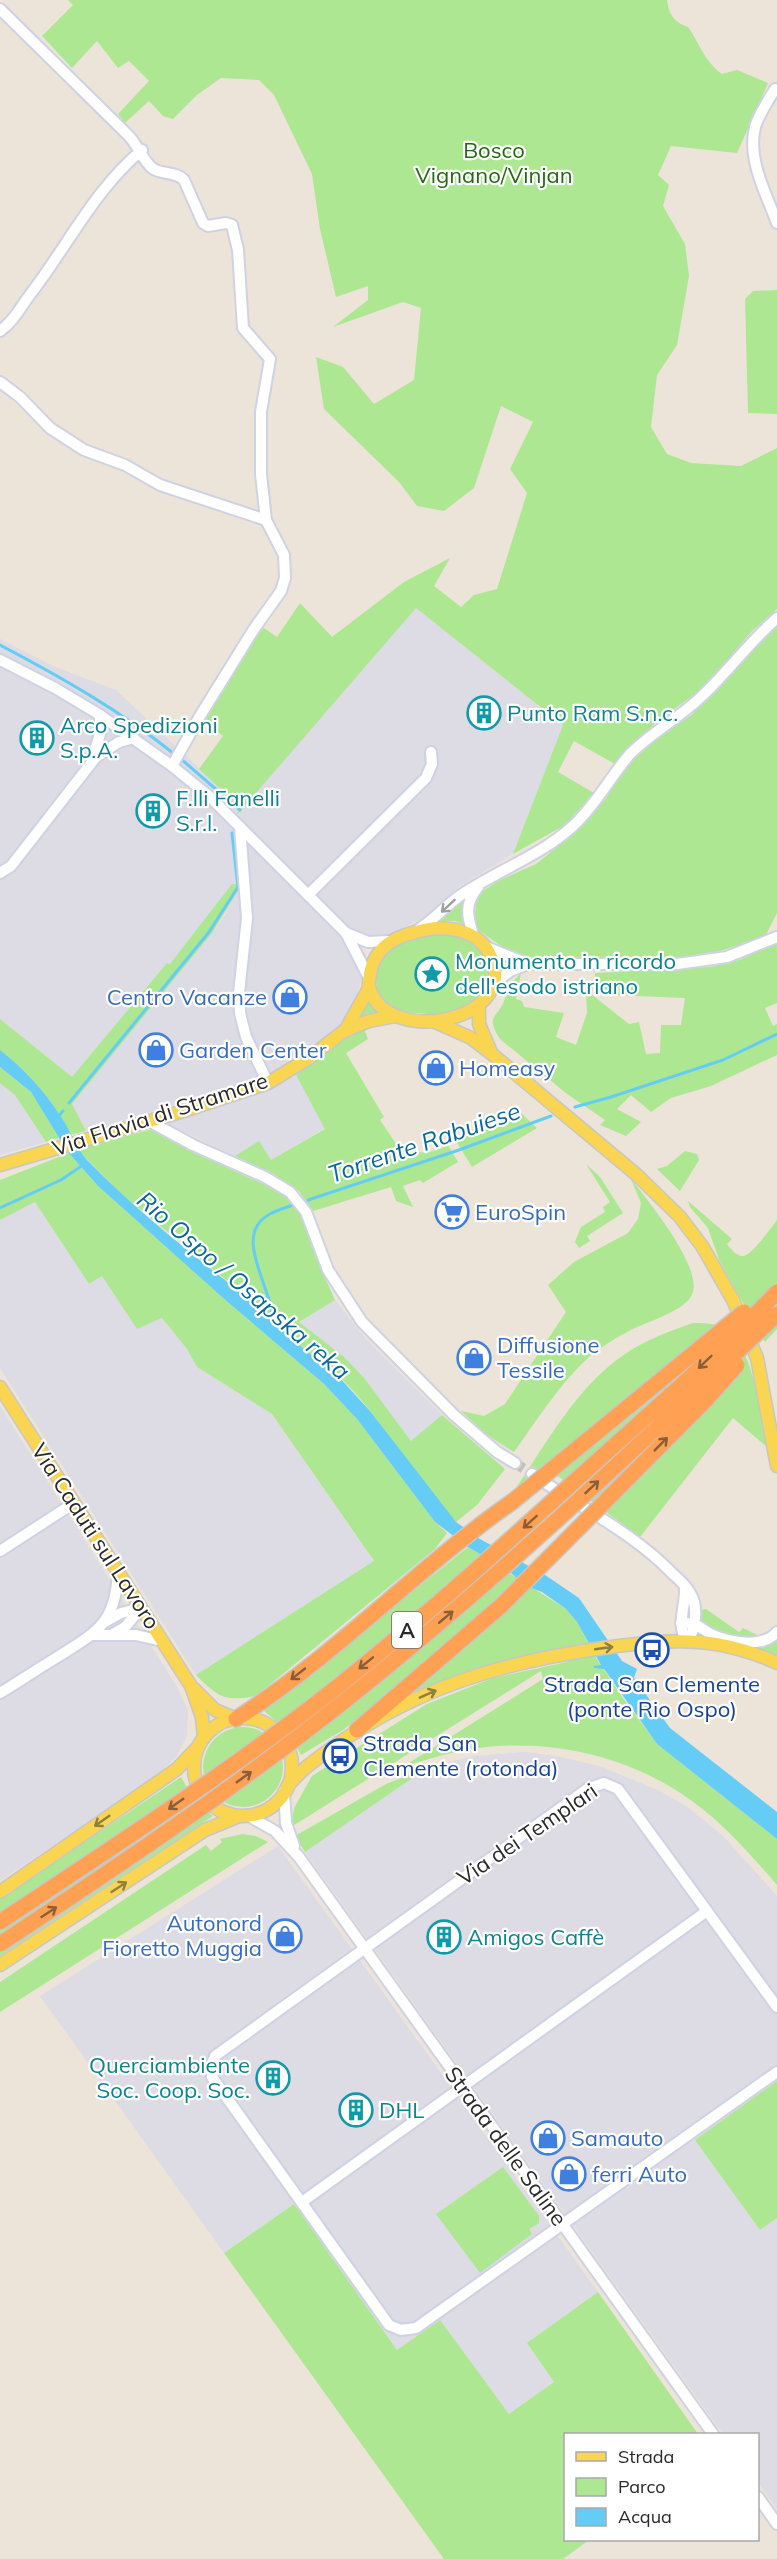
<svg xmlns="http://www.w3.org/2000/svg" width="777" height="2559" viewBox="0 0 777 2559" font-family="Mulish,sans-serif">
	<rect width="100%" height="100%" fill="#ece4d9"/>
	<g fill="#dddbe4">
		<path d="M416,608L563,725L513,854L460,886L423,918L383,938L374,947L359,944L367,958L353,1009L341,1026L300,1057L269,1075L247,1083L86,1131L72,1104L212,933L229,909L170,964L167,963L72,1077L0,1019V639L53,666L116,690L239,806L237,814Z"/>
		<path d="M296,1075L325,1128L271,1160L259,1142L235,1156L170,1125L171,1121L264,1092Z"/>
		<path d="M0,1083L15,1095L46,1142L0,1155Z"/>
		<path d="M35,1202L89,1284L102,1276L137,1329L162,1318L187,1349L197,1367L272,1414L374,1562L196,1675L0,1368V1220Z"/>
		<path d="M335,1300L365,1338L442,1415L411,1441L365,1379L299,1322Z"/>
		<path d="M0,1406L177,1687L188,1710L187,1736L176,1757L158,1775L0,1881Z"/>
		<path d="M525,1752L561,1757L602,1767L660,1791L689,1808L723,1836L777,1896V2081L696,2140L760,2230L777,2218V2509L758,2482V2434H723L305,1852L427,1768L473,1756Z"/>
		<path d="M278,1846L598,2292L527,2343L554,2382L509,2414L440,2320L397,2350L294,2204L224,2253L40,1996Z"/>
	</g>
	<g fill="#ade792">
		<path d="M68,0H667C669,15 674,22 688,27C700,44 704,61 722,74L737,70L768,83L737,153L671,146L658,175L669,185L663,206L685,244L689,276L677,345L657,375L651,427L667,454L691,463L741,466L777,448V609L751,632L705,687L657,721L615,764L574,741L558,772L594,793L565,825L513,854L563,725L416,608L237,815L239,806L199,769L223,736L203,720L261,626L277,637L300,603L332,637L404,582L450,558L434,586L461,607L474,595L497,589L527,493L510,469L533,422L501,406L474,488L444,511L417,506L399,482L324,409L316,357L343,367L374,404L414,380L421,308L403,302L333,327L368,300V286L336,297L320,229L312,174L274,95L259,80L221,78L197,95L173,119L163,116L149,101L125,123L118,114L149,81L129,61L118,68L97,41L72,68L42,36L73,5Z"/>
		<path d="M777,290V414L748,413L745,299L753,291Z"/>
		<path d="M777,627V913L765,937L710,954L661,960L531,958L507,950L478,930L475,915L477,895L498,881L536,864L572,835L606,798L625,767L662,735L693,714L716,686Z"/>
		<path d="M232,884H242L212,933L72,1104L86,1131L70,1135C54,1100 29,1074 0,1050V1019L72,1077L167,963L170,964Z"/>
		<path d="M463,898L466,925L455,921H438Z"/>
		<path d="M424,934C456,933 470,937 491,961L485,990L467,1005L440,1015L403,1012L383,1000L377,990L375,972L383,957L398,945Z"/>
		<path d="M777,942V1003L765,1008L773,1026L777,1024V1055L711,1086L671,1098L651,1112L631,1095L617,1109L641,1122L626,1136L600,1125L605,1120L567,1094L500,1039C485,1015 497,1019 504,1001C511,985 507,987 521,973L516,999L522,1001L524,1007L564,1013L556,1037L576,1045L587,1013L586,990L629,1024L639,1022L646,1054L660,1053L661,1025H681L685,998L611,995L594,982L595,973L711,967L742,959Z"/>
		<path d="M369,1001L380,1014L358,1021Z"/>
		<path d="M364,1029L368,1039L346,1053L384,1117L380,1120L401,1151L407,1148C420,1156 435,1152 448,1145L458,1162L423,1183L420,1180L403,1186L413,1207L396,1201L391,1187L313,1211L299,1191L274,1174L235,1156L259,1141L271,1160L325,1129L296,1075L351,1035Z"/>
		<path d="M0,1067L31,1092L59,1138L46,1142L15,1095L0,1083Z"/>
		<path d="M518,1110L537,1128L472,1167L456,1141L485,1122L489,1128Z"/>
		<path d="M153,1129L192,1151L287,1195L303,1213L322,1271L335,1300L299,1322L344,1357L365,1379L411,1441L442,1415L505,1469L477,1505L456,1522C412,1478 384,1420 340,1377C320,1358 297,1347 281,1325L120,1193L77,1149Z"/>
		<path d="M685,1151L697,1154L699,1160L680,1191L657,1169L667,1166Z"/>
		<path d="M69,1153L98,1186L223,1298L324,1384L357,1419L435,1522L447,1533L435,1549L256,1696C224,1702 218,1697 196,1675L374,1561L272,1414L197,1367L187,1349L162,1318L137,1329L102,1276L89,1284L35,1202L0,1220V1180Z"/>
		<path d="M586,1164L600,1177L623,1213L587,1236L590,1241L579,1248L575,1242L581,1227L605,1212L603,1207L610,1202Z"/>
		<path d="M631,1179C649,1202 700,1264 693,1292C688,1311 645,1322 629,1331C616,1338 601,1347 590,1356C560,1383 537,1420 514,1452L487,1435L461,1411L484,1416L505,1404L566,1312L548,1285L574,1262L628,1233L638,1219L641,1203Z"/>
		<path d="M688,1201L732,1239L727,1244C731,1249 736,1256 743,1256C752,1255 771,1228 777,1220V1329L765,1342L719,1260L708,1228L690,1207Z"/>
		<path d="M693,1323C705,1323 719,1323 729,1331C753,1350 762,1418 767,1447L733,1418L640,1537L543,1465L514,1491C546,1444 577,1386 625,1354C645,1340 670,1331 693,1323Z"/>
		<path d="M468,1547L566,1609L577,1622L596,1658L623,1698L657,1744L777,1839V1885C751,1855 724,1824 692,1801C632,1757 553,1738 479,1748C454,1751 429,1759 404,1766L543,1679L541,1671L291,1827L294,1808L312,1776L427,1704L493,1678L567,1662L572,1652L570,1646L470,1670L412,1693L509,1610L497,1599L401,1684L343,1730L301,1755L289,1732L264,1711Z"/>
		<path d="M706,1609L739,1632L743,1628L761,1637C741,1638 713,1637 700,1619L701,1610Z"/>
		<path d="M777,1640V1656L753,1647L774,1641Z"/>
		<circle cx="243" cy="1767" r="40"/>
		<path d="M427,1768L305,1852L295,1836L386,1784Z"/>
		<path d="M181,1777L197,1805L213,1816L0,1956V1899Z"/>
		<path d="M242,1834L256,1836L268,1842L0,2012V1982L206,1845L211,1851L222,1842L220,1839Z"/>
		<path d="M777,2081V2218L760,2230L695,2140Z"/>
		<path d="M503,2167L539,2216V2223L529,2229L532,2234L480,2273L436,2214Z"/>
		<path d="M294,2204L397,2350L440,2320L509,2414L554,2382L527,2343L598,2292L698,2434H566V2540H589L563,2559H444L224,2253Z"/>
	</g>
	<path fill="#65cdf5" d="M0,1050C24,1069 45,1091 61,1117C71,1131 75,1147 87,1160C146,1221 215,1271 281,1325L291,1338L339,1377L370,1411L456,1522L480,1539L545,1575L579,1598L622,1661L637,1669L634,1678L670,1728L777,1812V1839L657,1744L604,1669L594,1668V1666L601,1665L577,1622L566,1609L542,1592L526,1586L511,1573L468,1547L435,1522L357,1419L324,1384L223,1298L98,1186L67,1151L31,1092L0,1067Z"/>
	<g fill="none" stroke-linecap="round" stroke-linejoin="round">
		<g stroke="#65cdf5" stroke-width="3">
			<path d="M0,645C61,677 119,710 173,753"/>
			<path d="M181,759L240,810"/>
			<path d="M69,1103L209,932L238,887L232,833"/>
			<path d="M575,1107L611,1097L723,1060L777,1034"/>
			<path d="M57,1118L63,1111"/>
			<path d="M308,1200L459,1150L551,1116"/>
			<path d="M0,1208L61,1180L83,1165"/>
			<path d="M272,1320C274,1289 230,1235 270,1214C277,1210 285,1208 293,1205"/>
		</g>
		<path stroke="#c5bfb6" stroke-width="10" stroke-dasharray="10 5" stroke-linecap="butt" d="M515,1463L532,1474"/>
		<defs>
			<g id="minor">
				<path d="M0,9L129,136C138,146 143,160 152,168C161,175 176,171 184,180L203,223L208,226L226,223L232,225L238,250L243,328L270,359L261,412V474L266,520L284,555L285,578L281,591L254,629L200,716L172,766"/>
				<path d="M775,89C768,101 759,114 755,127C747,160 766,193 777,223"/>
				<path d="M0,331C15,320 21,306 32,292C68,245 95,189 142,150"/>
				<path d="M0,382L20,397L50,428L84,450L125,465L160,485L266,520"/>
				<path d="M0,660L55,688L100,715L172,766L210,797L346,933L369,978"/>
				<path d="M93,757L100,734V715"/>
				<path d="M240,827L247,918L239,993L240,1013L246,1037L268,1083"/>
				<path d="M0,873L11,866L96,757L119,742L134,738"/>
				<path d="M308,895L426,778L432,764L431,752"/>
				<path d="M419,929C434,920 446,905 461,895C498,870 540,856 573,826C596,805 610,777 630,754C652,732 679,718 701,697C728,672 749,642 777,618"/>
				<path d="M346,933L368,942L389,941"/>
				<path d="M474,937C467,917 464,904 478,887"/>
				<path d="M486,947L528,964H677L727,957L777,937"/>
				<path d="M496,982L510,971L528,964"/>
				<path d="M149,1121L193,1145L265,1177L290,1192L306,1212L328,1270L362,1322L454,1415L497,1452L515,1463"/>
				<path d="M532,1474C579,1507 631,1531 672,1573C678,1579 686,1585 690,1593C699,1607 695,1629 688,1642"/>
				<path d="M0,1551L74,1503"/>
				<path d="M685,1588C686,1606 675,1627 688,1642"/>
				<path d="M105,1622L121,1613L141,1608L125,1627L113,1634"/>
				<path d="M681,1623C700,1622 700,1630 715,1636C733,1643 763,1648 777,1632"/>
				<path d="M93,1635H136L162,1641"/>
				<path d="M0,1693C20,1681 39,1668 59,1656C99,1631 116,1622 118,1571"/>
				<path d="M284,1791L286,1823L294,1846"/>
				<path d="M247,1815L275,1831L299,1857L713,2434"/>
				<path d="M777,2007L618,1789L604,1783L587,1789L215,2056L211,2066L212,2077L389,2325L401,2330L416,2328L777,2072"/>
				<path d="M302,2202L707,1911"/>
				<path d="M758,2497L777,2524"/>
			</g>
			<g id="major">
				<path d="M436,928C455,928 477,932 488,951C528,1018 388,1051 369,987C368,982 370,975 371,969C379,939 409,932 436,928Z"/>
				<path d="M479,1004V1024L490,1050"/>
				<path d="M435,1022L471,1038L492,1054L637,1175L680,1217L702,1246L733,1300L757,1358L777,1466"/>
				<path d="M345,1031L369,988"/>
				<path d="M0,1165L187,1110L268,1083L309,1058L344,1031L369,1021L396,1016"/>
				<path d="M0,1387L191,1686L202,1717L204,1737"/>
				<path d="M194,1689L215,1710L236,1719"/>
				<circle cx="243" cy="1767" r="49"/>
				<path d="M287,1787C301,1769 318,1758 336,1745C419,1687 503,1662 603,1648C639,1643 679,1638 716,1644C737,1648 758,1654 777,1663"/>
				<path d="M0,1892L177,1769L197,1748"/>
				<path d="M0,1965L205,1830L237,1817"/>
			</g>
			<g id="highway">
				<path d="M236,1719C335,1656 416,1569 512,1502"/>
				<path d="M357,1730L502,1605"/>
			</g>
		</defs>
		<use href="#minor" stroke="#cfd2e3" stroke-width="14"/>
		<use href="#major" stroke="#c7c7c7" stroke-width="15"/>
		<use href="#highway" stroke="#c7c7c7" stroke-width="18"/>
		<use href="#minor" stroke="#fff" stroke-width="10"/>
		<use href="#major" stroke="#f9d552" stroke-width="12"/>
		<use href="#highway" stroke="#ffa052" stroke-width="15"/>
		<defs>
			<g id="highway-bridge">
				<path d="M512,1502L744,1312"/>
				<path d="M502,1605L705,1401L737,1365"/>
				<path d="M0,1922C110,1849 222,1777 327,1695C421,1621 509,1541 597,1461C658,1406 721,1352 777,1292"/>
				<path d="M0,1944C117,1867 232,1790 342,1703C494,1582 636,1449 777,1314"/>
			</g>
		</defs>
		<use href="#highway-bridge" stroke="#c7c7c7" stroke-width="18" stroke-linecap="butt"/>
		<use href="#highway-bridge" stroke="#ffa052" stroke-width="15"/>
	</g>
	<defs><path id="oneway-shaft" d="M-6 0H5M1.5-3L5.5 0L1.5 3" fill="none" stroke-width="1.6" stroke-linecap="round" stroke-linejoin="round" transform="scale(1.5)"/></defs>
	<use stroke="#9f9f9f" href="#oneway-shaft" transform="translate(448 906) rotate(137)"/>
	<g stroke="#895f3b">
		<use href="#oneway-shaft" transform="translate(705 1362) rotate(136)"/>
		<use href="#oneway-shaft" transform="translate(661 1444) rotate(-45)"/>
		<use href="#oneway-shaft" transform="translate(592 1487) rotate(-43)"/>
		<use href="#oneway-shaft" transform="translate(530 1522) rotate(138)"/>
		<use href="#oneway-shaft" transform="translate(446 1617) rotate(-40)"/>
		<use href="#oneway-shaft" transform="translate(366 1663) rotate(141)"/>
		<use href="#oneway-shaft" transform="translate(298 1674) rotate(142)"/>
		<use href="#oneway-shaft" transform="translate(244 1777) rotate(-36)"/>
		<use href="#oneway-shaft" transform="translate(176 1804) rotate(145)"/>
		<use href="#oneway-shaft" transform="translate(49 1912) rotate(-33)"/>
	</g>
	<g stroke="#917f3e">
		<use href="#oneway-shaft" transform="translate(604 1648) rotate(-8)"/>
		<use href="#oneway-shaft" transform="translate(428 1694) rotate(-24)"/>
		<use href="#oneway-shaft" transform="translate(102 1821) rotate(145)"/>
		<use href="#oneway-shaft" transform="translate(119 1887) rotate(-33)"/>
	</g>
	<defs>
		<symbol id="building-ring" viewBox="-11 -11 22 22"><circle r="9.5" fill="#fff" stroke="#0f9aa8" stroke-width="1.5"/><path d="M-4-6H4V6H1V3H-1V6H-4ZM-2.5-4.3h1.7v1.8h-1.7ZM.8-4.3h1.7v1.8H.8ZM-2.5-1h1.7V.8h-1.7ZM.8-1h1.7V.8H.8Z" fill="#0f9aa8"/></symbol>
		<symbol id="sight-ring" viewBox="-11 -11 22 22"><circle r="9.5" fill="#fff" stroke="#0f9aa8" stroke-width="1.5"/><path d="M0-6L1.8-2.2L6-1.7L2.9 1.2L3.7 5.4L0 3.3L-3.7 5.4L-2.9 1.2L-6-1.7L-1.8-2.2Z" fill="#0f9aa8"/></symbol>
		<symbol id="shop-ring" viewBox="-11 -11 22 22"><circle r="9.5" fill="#fff" stroke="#3f7fe0" stroke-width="1.5"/><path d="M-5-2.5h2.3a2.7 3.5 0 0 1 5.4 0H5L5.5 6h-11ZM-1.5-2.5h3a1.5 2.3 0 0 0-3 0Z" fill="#3f7fe0"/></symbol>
		<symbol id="supermarket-ring" viewBox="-11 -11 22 22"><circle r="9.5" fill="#fff" stroke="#3f7fe0" stroke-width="1.5"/><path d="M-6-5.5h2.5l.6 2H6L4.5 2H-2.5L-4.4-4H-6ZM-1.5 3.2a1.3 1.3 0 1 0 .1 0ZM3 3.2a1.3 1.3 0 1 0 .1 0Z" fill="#3f7fe0"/></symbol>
		<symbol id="bus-ring" viewBox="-11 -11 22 22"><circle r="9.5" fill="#fff" stroke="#1a4fb4" stroke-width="1.5"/><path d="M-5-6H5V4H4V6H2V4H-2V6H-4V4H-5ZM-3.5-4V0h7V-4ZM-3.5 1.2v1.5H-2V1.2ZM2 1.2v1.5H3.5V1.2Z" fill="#1a4fb4"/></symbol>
	</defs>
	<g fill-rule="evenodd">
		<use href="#building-ring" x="465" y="694" width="38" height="38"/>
		<use href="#building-ring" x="18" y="719" width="38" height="38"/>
		<use href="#building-ring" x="134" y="792" width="38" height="38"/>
		<use href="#sight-ring" x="413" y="955" width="38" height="38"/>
		<use href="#shop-ring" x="271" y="978" width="38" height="38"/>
		<use href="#shop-ring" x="137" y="1031" width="38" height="38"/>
		<use href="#shop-ring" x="417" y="1049" width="38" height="38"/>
		<use href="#supermarket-ring" x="433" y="1193" width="38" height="38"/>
		<use href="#shop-ring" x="455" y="1339" width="38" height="38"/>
		<use href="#bus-ring" x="633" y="1631" width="38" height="38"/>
		<use href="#bus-ring" x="321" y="1737" width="38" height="38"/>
		<use href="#shop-ring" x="266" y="1917" width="38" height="38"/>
		<use href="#building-ring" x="425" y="1918" width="38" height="38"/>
		<use href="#building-ring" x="254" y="2059" width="38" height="38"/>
		<use href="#building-ring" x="337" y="2091" width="38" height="38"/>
		<use href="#shop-ring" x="529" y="2119" width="38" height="38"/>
		<use href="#shop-ring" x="550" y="2155" width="38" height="38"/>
	</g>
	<g text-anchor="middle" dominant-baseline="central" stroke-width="4.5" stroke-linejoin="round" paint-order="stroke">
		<rect fill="#fff" stroke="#696969" stroke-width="1.5" x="392" y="1612" width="30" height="36" rx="4.5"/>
		<g font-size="21" font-weight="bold" fill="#292929">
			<text x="407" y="1630">A</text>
		</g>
		<g font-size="22" fill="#256915" stroke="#fff">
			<text x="494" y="150">Bosco<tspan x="494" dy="25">Vignano/Vinjan</tspan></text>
		</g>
		<g font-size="22" fill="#0d838f" stroke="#fff" text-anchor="start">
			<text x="507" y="713">Punto Ram S.n.c.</text>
			<text x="60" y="725">Arco Spedizioni<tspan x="60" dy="25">S.p.A.</tspan></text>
			<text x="176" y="798">F.lli Fanelli<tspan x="176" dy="25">S.r.l.</tspan></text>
			<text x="455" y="961">Monumento in ricordo<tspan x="455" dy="25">dell'esodo istriano</tspan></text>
			<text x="467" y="1937">Amigos Caffè</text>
			<text x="250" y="2065" text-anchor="end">Querciambiente<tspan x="250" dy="25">Soc. Coop. Soc.</tspan></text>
			<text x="379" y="2110">DHL</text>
		</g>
		<g font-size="22" fill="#366cbe" stroke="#fff" text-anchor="start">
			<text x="267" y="997" text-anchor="end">Centro Vacanze</text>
			<text x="179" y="1050">Garden Center</text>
			<text x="459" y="1068">Homeasy</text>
			<text x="475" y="1212">EuroSpin</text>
			<text x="497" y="1345">Diffusione<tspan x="497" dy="25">Tessile</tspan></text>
			<text x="262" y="1923" text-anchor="end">Autonord<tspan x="262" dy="25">Fioretto Muggia</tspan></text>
			<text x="571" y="2138">Samauto</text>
			<text x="592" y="2174">ferri Auto</text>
		</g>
		<g font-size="22" fill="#292929" stroke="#fff">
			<text transform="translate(160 1114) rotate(-18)">Via Flavia di Stramare</text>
			<text transform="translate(96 1536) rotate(57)">Via Caduti sul Lavoro</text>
			<text transform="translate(527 1834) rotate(-34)">Via dei Templari</text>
			<text transform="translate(506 2146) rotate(54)">Strada delle Saline</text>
		</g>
		<g font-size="22" fill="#164399" stroke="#fff">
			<text x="652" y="1684">Strada San Clemente<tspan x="652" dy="25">(ponte Rio Ospo)</tspan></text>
			<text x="363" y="1743" text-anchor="start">Strada San<tspan x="363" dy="25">Clemente (rotonda)</tspan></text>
		</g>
		<g font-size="24" font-style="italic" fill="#0568a0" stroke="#fff">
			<text transform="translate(424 1142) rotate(-19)">Torrente Rabuiese</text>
			<text transform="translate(244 1285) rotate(41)">Rio Ospo / Osapska reka</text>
		</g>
	</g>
	<rect x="564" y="2433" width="195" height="108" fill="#ffffff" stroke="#a9a9a9" stroke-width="1.5"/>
	<rect x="576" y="2452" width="30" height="9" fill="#f9d552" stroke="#a9a9a9" stroke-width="1.5"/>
	<text x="618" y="2463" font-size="18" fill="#292929">Strada</text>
	<rect x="576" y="2478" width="30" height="18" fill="#ade792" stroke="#a9a9a9" stroke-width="1.5"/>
	<text x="618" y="2493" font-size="18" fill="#292929">Parco</text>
	<rect x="576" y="2508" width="30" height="18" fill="#65cdf5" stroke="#a9a9a9" stroke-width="1.5"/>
	<text x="618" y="2523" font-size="18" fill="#292929">Acqua</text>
</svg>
